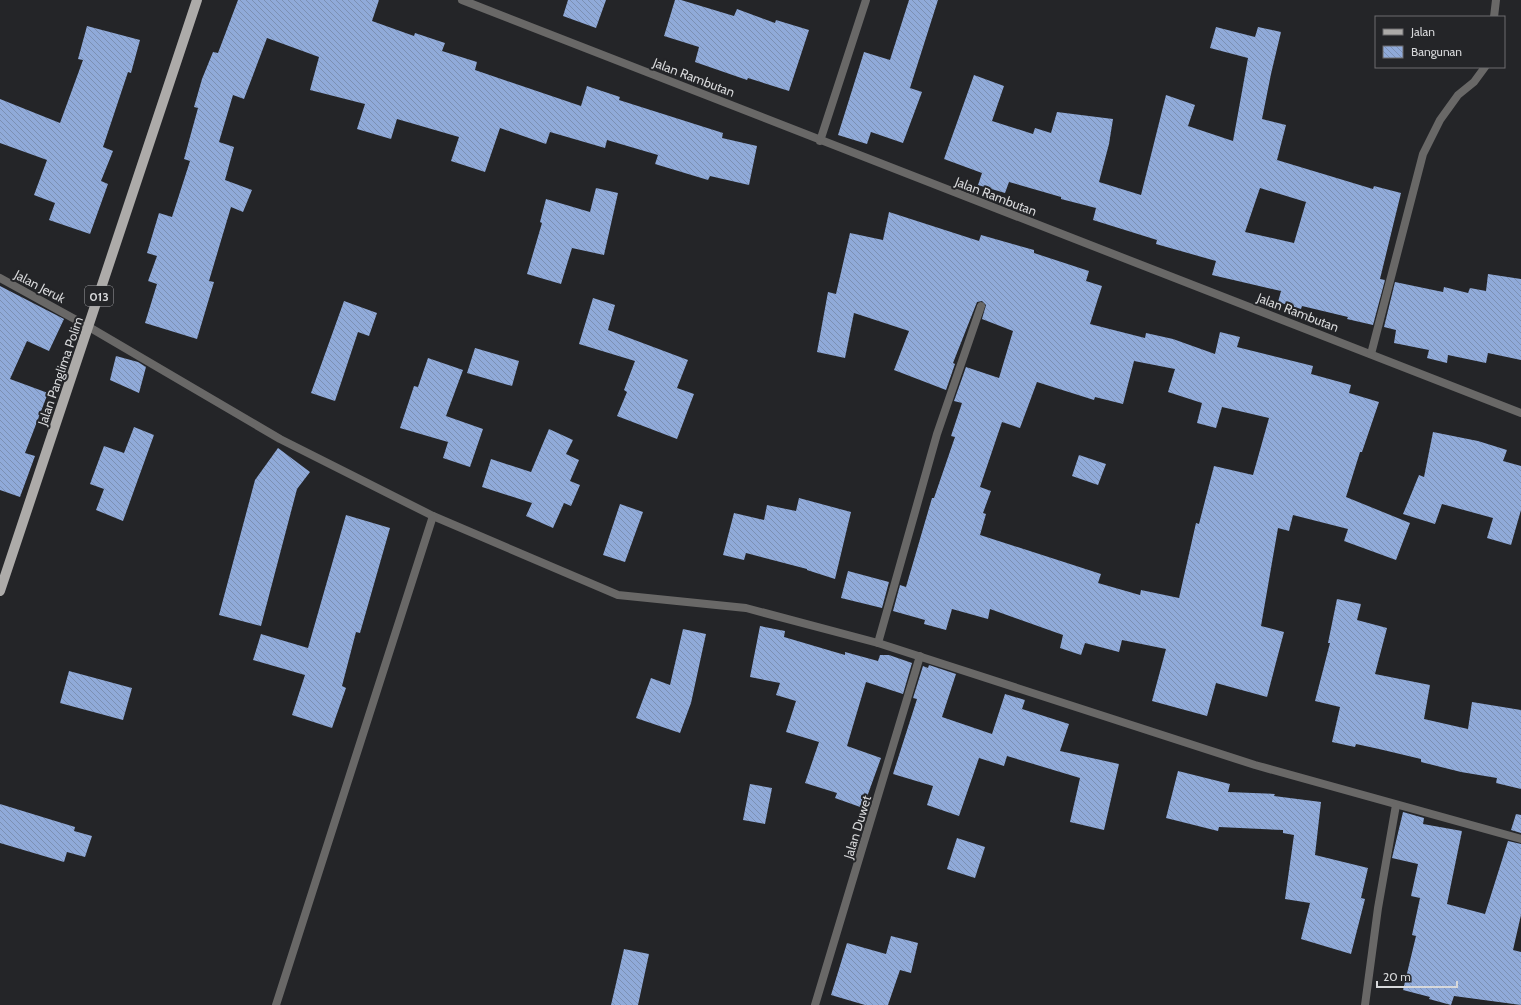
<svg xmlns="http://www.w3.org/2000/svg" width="1521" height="1005" viewBox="0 0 1521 1005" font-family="Cabin,sans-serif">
	<defs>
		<pattern id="building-back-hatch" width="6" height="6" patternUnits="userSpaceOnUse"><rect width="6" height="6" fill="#90aad9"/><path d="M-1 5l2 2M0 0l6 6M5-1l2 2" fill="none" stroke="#7c90b3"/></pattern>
	</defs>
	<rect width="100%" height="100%" fill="#242528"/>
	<g fill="url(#building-back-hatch)" fill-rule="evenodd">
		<path d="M238,0H379L372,21L414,36L415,33L445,43L442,51L477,62L475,70L581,106L587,86L620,97L619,100L723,133L722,138L757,146L749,185L710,176L708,180L655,164L658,155L607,140L605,148L550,132L546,144L500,128L485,172L451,161L459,137L397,119L391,139L357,129L365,104L310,90L319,57L267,38L244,99L233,95L219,142L234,147L225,180L252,190L243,212L231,207L209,281L214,282L197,339L145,323L157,284L148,281L157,256L147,253L159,213L172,217L190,161L184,159L198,108L194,107L202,79L213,52L218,53Z"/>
		<path d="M568,0H606L596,28L563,16Z"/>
		<path d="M675,0H681L734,16L737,9L775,23L776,20L809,30L789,91L748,78L747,80L695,62L699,47L664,36Z"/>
		<path d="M909,0H938L910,88L922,92L903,143L871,132L867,144L838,135L864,52L890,60Z"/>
		<path d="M87,26L140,40L131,73L128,72L103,147L113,151L101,181L108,184L90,234L49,220L55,203L34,195L47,160L0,143V99L60,123L83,60L78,59Z"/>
		<path d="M1216,27L1255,37L1258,27L1281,32L1271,74L1262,119L1286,125L1277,160L1373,189L1374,186L1401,193L1380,279L1385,280L1373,325L1347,319L1348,317L1302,306L1301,309L1278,302L1281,291L1212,275L1216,261L1156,244L1157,240L1093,220L1096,208L1061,199V197L1009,182L1005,193L978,185L982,173L944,159L974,75L1004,86L992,121L1033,134L1035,128L1051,133L1057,112L1113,119L1109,144L1099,182L1141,195L1166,95L1195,105L1188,126L1233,141L1248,58L1210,48ZM1260,188L1306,202L1294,243L1245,232Z"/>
		<path d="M596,188L618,193L604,255L572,248L561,284L527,274L542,223L540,222L546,199L590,212Z"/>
		<path d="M889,212L979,241L981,235L1034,250V253L1089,271L1086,281L1102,286L1090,324L1145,338L1146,333L1173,339L1215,354L1220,332L1240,337L1237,347L1313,366L1311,374L1351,385L1349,393L1379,402L1362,452H1360L1346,497L1410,523L1396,560L1344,541L1348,529L1293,515L1289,531L1278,528L1261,626L1284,632L1267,697L1216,683L1207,716L1152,701L1166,649L1122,640L1119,652L1085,643L1081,655L1060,648L1063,635L990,609L988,619L952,609L946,630L924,624L925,620L893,611L900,585L906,587L932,498H934L955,437L951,436L962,403L954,401L966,367L999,378L1013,331L982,319L986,305L982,301L977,302L953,363L955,364L946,390L894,370L909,331L854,313L845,358L817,352L828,292L836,294L850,233L883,240ZM1134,361L1175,369L1168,392L1202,403L1197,423L1216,428L1222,407L1269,418L1253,475L1214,466L1199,524L1196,523L1179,598L1141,590L1140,595L1098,583L1101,574L980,535L986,514L983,513L991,491L980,487L1002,422L1020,428L1037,382L1094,400L1095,397L1123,404Z"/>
		<path d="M1488,274L1521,279V360L1488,353L1486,363L1448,355L1447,363L1427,358L1429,350L1394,343L1396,330L1384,327L1395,282L1443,292L1444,287L1468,293L1470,288L1486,291Z"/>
		<path d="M0,286L64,319L49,351L27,341L10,379L48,393L25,453L35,456L20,497L0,490Z"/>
		<path d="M593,298L615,305L608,330L688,360L677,388L694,394L677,439L617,416L627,392L624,390L635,361L579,344Z"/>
		<path d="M344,301L377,313L369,336L358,332L335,401L311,393Z"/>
		<path d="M475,348L519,361L512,386L467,373Z"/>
		<path d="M116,356L138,362L146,367L139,393L110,380Z"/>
		<path d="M428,358L463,370L446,416L483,429L470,467L443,458L448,442L400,428L414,386L418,387Z"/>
		<path d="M134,427L154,435L123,521L96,510L104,489L90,484L104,446L124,453Z"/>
		<path d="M549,429L573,440L566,454L579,460L570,481L580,485L571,506L564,503L553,528L526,516L532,503L482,487L491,459L531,472Z"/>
		<path d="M1433,432L1478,441L1507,450L1503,461L1521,466V510L1511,545L1487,538L1493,518L1442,504L1435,524L1403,514L1419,475L1424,477Z"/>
		<path d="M278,448L310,472L297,489L261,626L219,615L255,480Z"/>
		<path d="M1079,455L1106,464L1098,485L1072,476Z"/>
		<path d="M799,498L851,512L835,579L807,570V569L746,553L744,560L723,555L734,513L764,520L767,505L796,511Z"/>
		<path d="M620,504L643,512L625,562L603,555Z"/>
		<path d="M346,515L390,528L360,633L356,632L342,686L346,688L332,728L292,715L305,675L253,660L261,634L308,648Z"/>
		<path d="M848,571L889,582L882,608L841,598Z"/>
		<path d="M1337,599L1361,604L1357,620L1387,628L1375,674L1430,685L1424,719L1468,729L1472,702L1521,710V789L1496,783L1497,778L1461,772L1421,762V759L1379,749L1356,744L1355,747L1332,742L1340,707L1315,701L1330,643H1328Z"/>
		<path d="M760,626L785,631L784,637L845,655V652L878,661L880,655H889L912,663L903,694L866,682L847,746L881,758L863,808L835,798L837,793L805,783L819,742L786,732L796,701L776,695L780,683L750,677Z"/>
		<path d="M683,629L706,634L691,703L680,733L636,718L651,678L670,685Z"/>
		<path d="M929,665L956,674L942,717L992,734L1005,694L1025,700L1022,709L1069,724L1060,751L1119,764L1104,830L1070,822L1080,778L1007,756L1004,766L979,758L959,816L927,805L933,786L893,774L917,699L913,698L923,666L928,668Z"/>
		<path d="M69,671L132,688L123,720L60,703Z"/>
		<path d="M1178,771L1230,784L1228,792L1275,794L1274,796L1321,802L1315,855L1368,868L1361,898L1365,899L1351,954L1301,939L1310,903L1285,899L1294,835L1283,833V830L1219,827L1218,831L1166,818Z"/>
		<path d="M750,784L772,788L765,824L743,820Z"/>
		<path d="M0,804L75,827L74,831L92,836L85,857L67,852L64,862L0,843Z"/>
		<path d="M1403,812L1424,818L1423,824L1462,831L1447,904L1485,914L1508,841L1521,844V915L1513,950L1521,952V1005L1454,996L1451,1005L1429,999L1430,997L1403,990L1416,936L1412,935L1420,898L1411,896L1418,864L1392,858Z"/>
		<path d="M1516,814L1521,815V833L1511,830Z"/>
		<path d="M957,838L985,847L975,878L947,869Z"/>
		<path d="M891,936L918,943L911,973L900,970L888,1005H865L831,995L847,943L886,954Z"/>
		<path d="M624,949L649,954L638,1005H611Z"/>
	</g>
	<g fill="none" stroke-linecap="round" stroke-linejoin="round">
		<g stroke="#696867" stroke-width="8">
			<path d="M462,0L1521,413"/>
			<path d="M1494,17L1496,0"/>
			<path d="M820,141L866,0"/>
			<path d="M0,278L89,327L280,439L433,516L618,595L746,608L878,643L1255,765L1521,839"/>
			<path d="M1371,354L1423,154L1440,120L1458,95L1474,82L1485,67"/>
			<path d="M878,643L937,434L981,306"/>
			<path d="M276,1005L433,516"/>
			<path d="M815,1005L920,656"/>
			<path d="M1365,1005L1378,908L1396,805"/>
		</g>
		<path stroke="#adaba9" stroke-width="10" d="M0,591L197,0"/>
	</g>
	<g text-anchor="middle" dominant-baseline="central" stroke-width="4" stroke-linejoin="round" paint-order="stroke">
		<rect fill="#242528" stroke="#a1a2a5" stroke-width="1" x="85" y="286" width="28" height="20" rx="3"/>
		<g font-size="12" font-weight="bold" fill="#d7d8da">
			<text x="99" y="296">013</text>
		</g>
		<g font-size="13" fill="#d7d8da" stroke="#242528">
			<text transform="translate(694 77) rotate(21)">Jalan Rambutan</text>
			<text transform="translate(996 196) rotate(21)">Jalan Rambutan</text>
			<text transform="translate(40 286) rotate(28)">Jalan Jeruk</text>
			<text transform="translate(1298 312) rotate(21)">Jalan Rambutan</text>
			<text transform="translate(60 371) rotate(-71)">Jalan Panglima Polim</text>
			<text transform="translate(857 827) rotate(-73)">Jalan Duwet</text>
		</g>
	</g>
	<rect x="1375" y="16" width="130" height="52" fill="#242528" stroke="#6c6d6f"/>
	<rect x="1383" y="29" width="20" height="6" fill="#adaba9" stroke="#6c6d6f"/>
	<text x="1411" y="36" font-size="12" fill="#d7d8da">Jalan</text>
	<rect x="1383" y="46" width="20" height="12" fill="url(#building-back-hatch)" stroke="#6c6d6f"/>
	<text x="1411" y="56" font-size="12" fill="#d7d8da">Bangunan</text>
	<path d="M1377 981v6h80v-6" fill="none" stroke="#d7d8da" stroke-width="2"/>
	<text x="1383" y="981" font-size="12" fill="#d7d8da" stroke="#242528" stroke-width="3" paint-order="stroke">20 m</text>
</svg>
